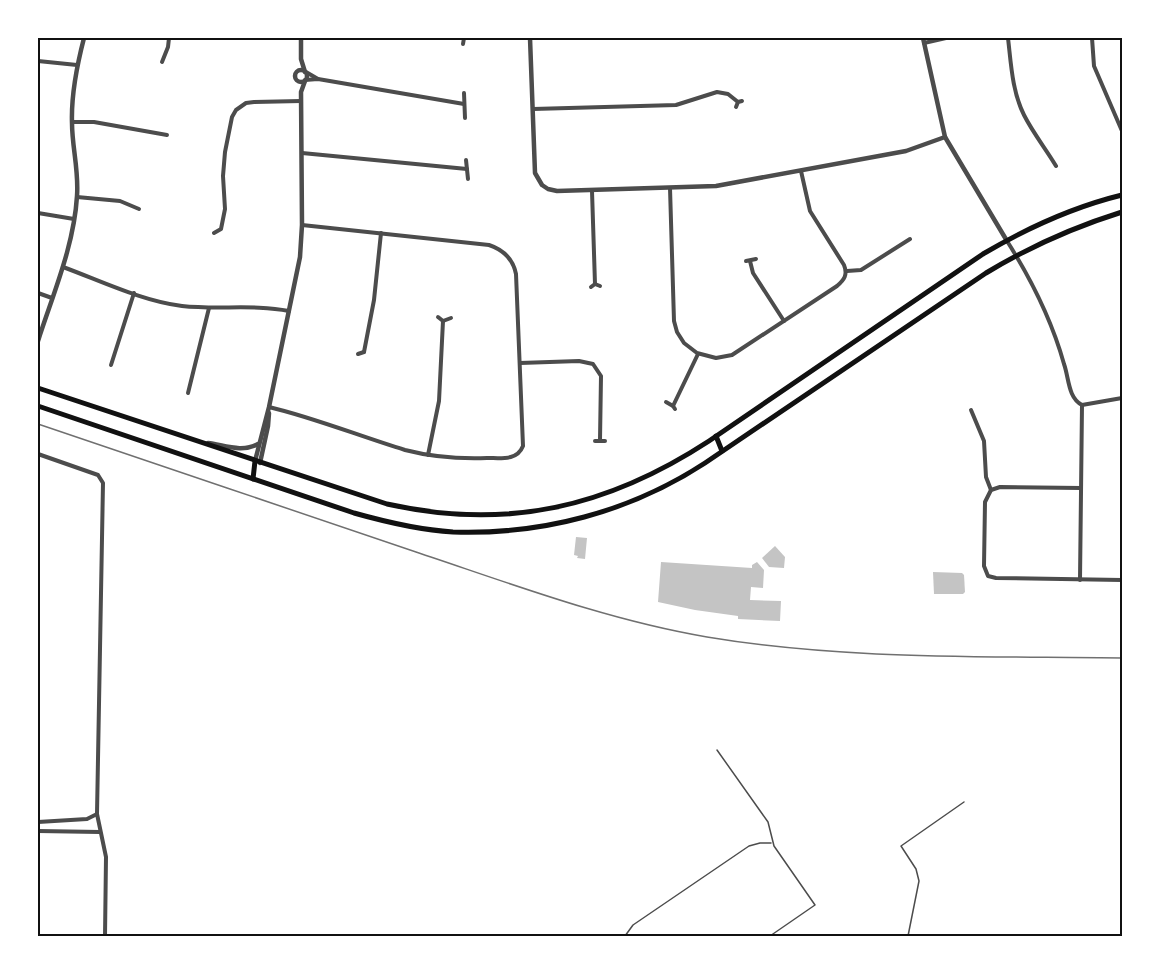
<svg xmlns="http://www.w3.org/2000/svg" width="1160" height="974" viewBox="0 0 1160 974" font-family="'Crimson Pro',serif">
	<rect width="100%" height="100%" fill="#fff"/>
	<g fill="#c4c4c4">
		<path d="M576,537L587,538L585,559L577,558L578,556L574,555Z"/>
		<path d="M775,546L785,557L784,568L769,567L762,558Z"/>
		<path d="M661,562L752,568V565L757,562L764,570L763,588L751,587L750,600L781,601L780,621L738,619V616L695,610L658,602Z"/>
		<path d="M933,572L962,573L964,575L965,592L963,594H934Z"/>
	</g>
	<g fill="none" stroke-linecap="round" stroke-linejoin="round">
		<g stroke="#4c4c4c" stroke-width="1.5">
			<path d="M717,750L768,822L774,846L815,905L770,936"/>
			<path d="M625,936L633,925L749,846L760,843H771"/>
			<path d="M908,936L919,881L916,869L901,846L964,802"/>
		</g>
		<g stroke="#4c4c4c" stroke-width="4">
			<path d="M1008,38C1011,63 1012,91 1024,115C1033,133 1046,149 1056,166"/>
			<path d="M1092,38L1094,66L1122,131"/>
			<path d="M924,43L946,38"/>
			<path d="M463,44L464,38"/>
			<path d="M38,61L77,65"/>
			<path d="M162,62L168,47L169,38"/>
			<path d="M306,72L318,79"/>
			<path d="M305,80L318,79L464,104"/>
			<path d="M464,93L465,118"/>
			<path d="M736,107L738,102L742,101"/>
			<path d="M533,109L676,105L717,92L728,94L738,102"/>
			<path d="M72,122H94L167,135"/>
			<path d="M302,153L467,169"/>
			<path d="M466,160L468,179"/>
			<path d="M670,188L674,321L677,332L684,343L697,353L716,358L732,355L837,286C844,280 848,275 844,265L810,211L801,171"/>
			<path d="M592,191L595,284"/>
			<path d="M77,197L120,201L139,209"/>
			<path d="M38,213L74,219"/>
			<path d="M214,233L221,229L225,209L223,176L225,152L232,117L236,110L246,103L254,102L301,101"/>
			<path d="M1007,241C1031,279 1052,321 1064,364C1069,378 1068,398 1082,405L1122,398"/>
			<path d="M746,261L756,259"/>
			<path d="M750,261L753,273L784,321"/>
			<path d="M63,267C101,281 142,301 182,306C218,310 254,304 289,311"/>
			<path d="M847,271L861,270L910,239"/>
			<path d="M591,287L595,284L600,286"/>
			<path d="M38,293L52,298"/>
			<path d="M438,317L443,321"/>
			<path d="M443,321L451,318"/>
			<path d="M364,352L374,300L381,233"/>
			<path d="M358,354L364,352"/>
			<path d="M520,363L579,361L593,364L601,376L600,440"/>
			<path d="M111,365L134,293"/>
			<path d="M188,393L209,308"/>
			<path d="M666,402L673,406L675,409"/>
			<path d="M673,406L698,354"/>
			<path d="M269,407C315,418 359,436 405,450C432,457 459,459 487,458C501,458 517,461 523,446L516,274C513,259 504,250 489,245L302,225"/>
			<path d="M971,410L984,441L986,477L991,490"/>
			<path d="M595,441H605"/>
			<path d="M38,454L98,475L103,483L97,814L106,857L105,936"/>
			<path d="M428,455L439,401L443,321"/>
			<path d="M1081,488L1000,487L991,490L985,502L984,566L988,576L996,578L1122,580"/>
			<path d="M1080,580L1082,405"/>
			<path d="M38,822L87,819L97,814"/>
			<path d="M38,831L100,832"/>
		</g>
		<g stroke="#4c4c4c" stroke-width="4.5">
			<path d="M301,38V59L305,72"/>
			<path d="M530,38L535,173L542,185L548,189L557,191L716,186L906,151L945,137"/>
			<path d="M923,38L945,137L1007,241"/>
			<circle cx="301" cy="76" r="6"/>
			<path d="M38,341C53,294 74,246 77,196C79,171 72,147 72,123C71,94 77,65 84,38"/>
			<path d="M208,443C224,445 242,453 258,444"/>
			<path d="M255,461L269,407L300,257L302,225L301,92L305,81"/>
			<path d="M260,463L268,426L269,413"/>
		</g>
		<g stroke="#111" stroke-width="5">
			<path d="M38,388L387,504C507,531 608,507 709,441L983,254C1027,228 1073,207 1122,195"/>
			<path d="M38,406L354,513C386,522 419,530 453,532C542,535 630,512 705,463L986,273C1029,247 1074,227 1122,212"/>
			<path d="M716,436L722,451"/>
			<path d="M253,479L255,461"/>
		</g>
		<path stroke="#707070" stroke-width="1.5" d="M38,424C164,467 290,509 416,552C512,584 607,620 707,637C844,660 984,656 1122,658"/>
	</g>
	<rect width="1160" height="974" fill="none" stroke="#ffffff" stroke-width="78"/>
	<rect x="39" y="39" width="1082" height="896" fill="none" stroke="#111" stroke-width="2"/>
</svg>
